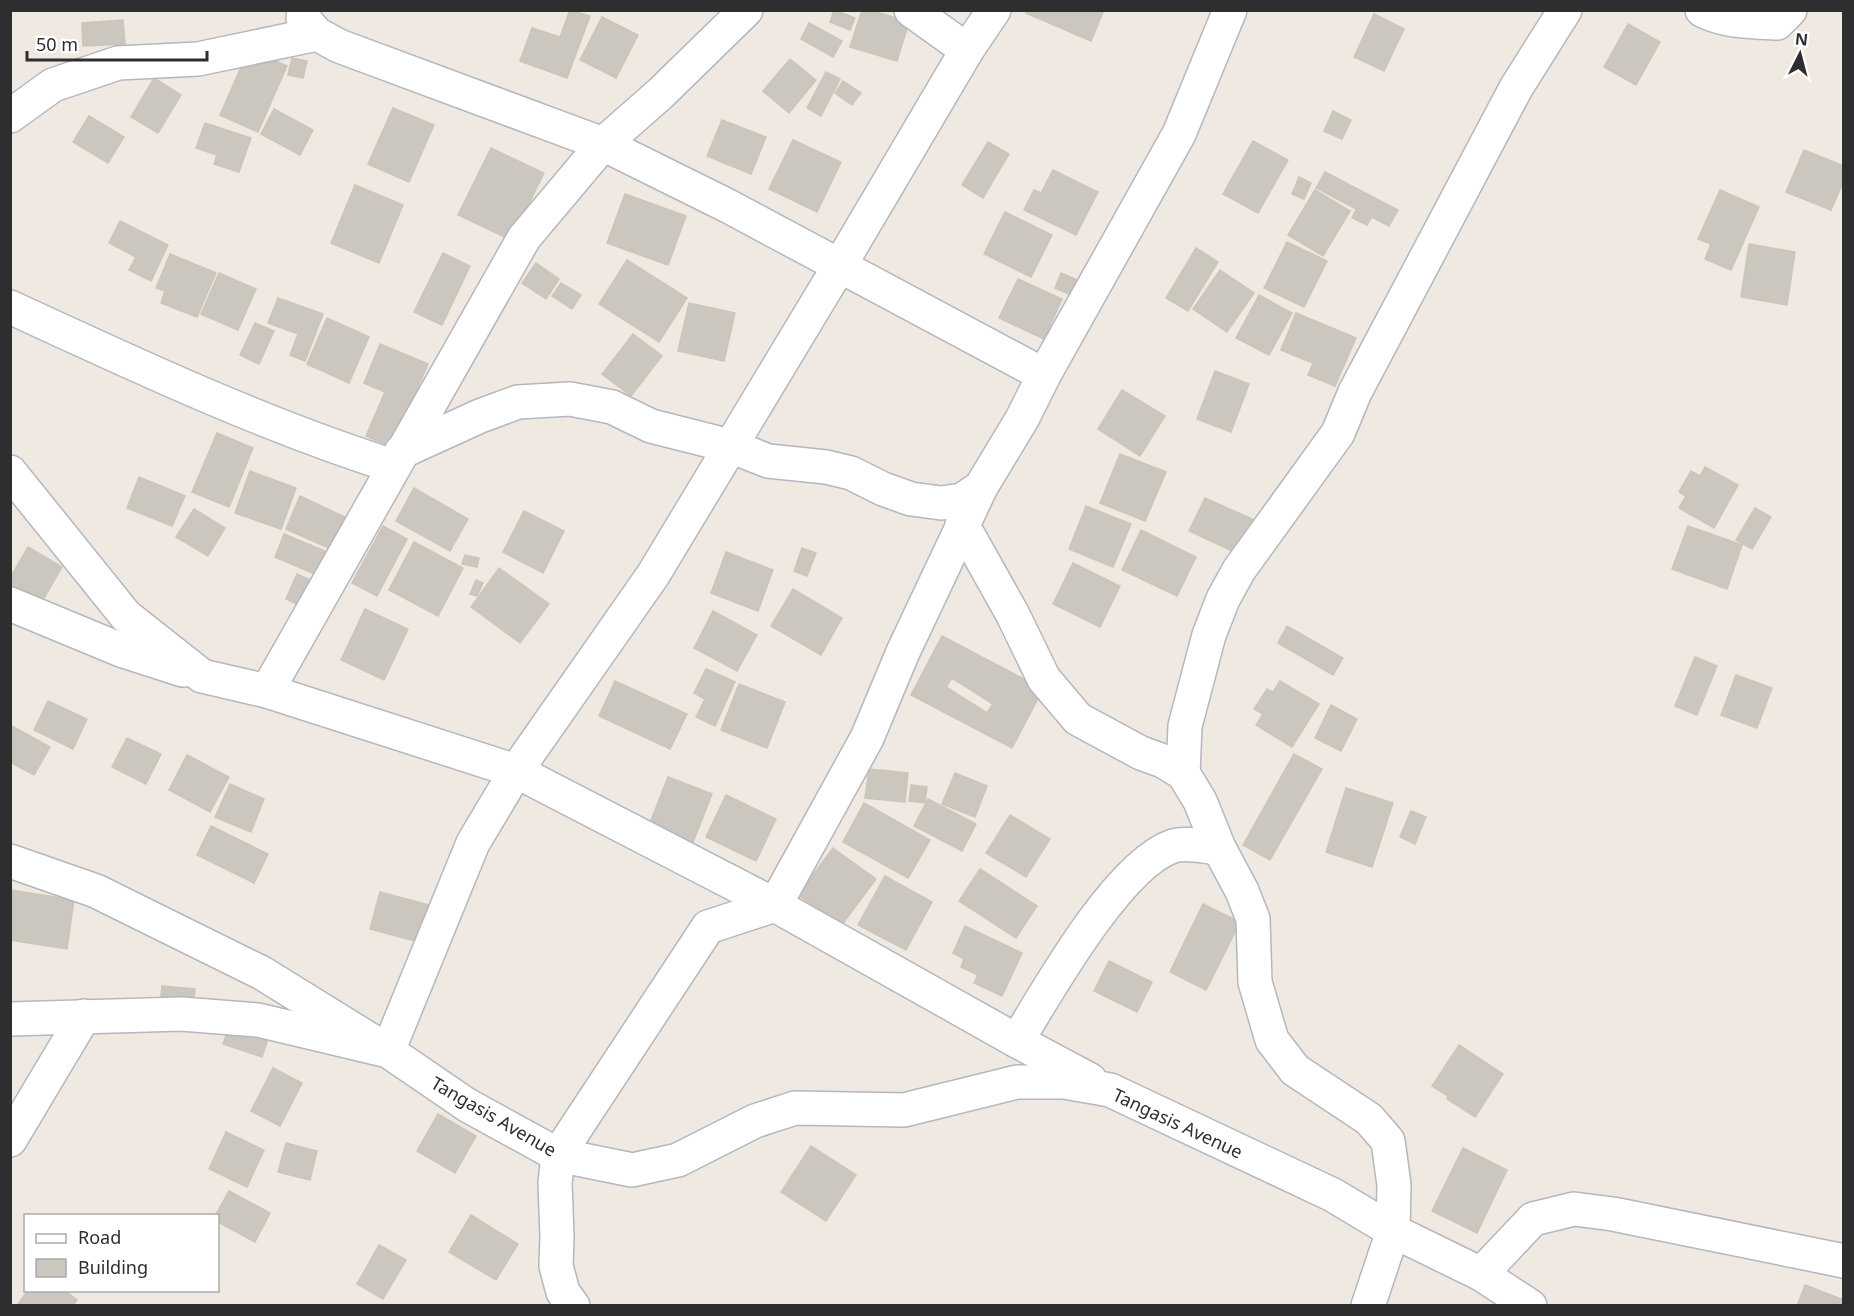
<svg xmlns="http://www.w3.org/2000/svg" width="1854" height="1316" viewBox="0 0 1854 1316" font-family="'Noto Sans',sans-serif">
	<rect width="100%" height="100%" fill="#efe9e1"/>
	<g fill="#cbc7bf" stroke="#cbc5ba" stroke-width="1.5" fill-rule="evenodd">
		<path d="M570,10L590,16L567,78L520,61L532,28L560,37Z"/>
		<path d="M834,10L855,18L850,30L830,22Z"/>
		<path d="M862,10H870L909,22L897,61L850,47Z"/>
		<path d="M1027,10H1104L1091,41L1026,13Z"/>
		<path d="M1374,14L1404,29L1384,71L1354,57Z"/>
		<path d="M602,17L638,35L616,78L580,60Z"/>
		<path d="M123,20L125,44L83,46L82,23Z"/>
		<path d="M809,23L842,41L833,57L801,39Z"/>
		<path d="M1628,24L1660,42L1636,85L1604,67Z"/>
		<path d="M249,49L287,66L258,132L220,115Z"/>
		<path d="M292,58L307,61L303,78L288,75Z"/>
		<path d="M790,59L816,80L789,113L763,91Z"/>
		<path d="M826,72L840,79L821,116L807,108Z"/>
		<path d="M154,78L181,95L158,133L131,117Z"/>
		<path d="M843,81L861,93L852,105L835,93Z"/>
		<path d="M393,108L434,125L409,182L368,164Z"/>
		<path d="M274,109L313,130L300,155L261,134Z"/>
		<path d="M1333,111L1351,120L1342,139L1324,131Z"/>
		<path d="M89,116L124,137L108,163L73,142Z"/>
		<path d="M722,120L766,137L751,174L707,156Z"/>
		<path d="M205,123L251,138L239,172L214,164L217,155L196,148Z"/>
		<path d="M793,140L841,162L817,212L769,189Z"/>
		<path d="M1253,141L1288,160L1258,213L1223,194Z"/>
		<path d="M988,142L1009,154L983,198L962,185Z"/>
		<path d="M491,148L544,173L511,240L458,215Z"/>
		<path d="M1804,150L1844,166V180L1831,210L1786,192Z"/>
		<path d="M1053,170L1098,192L1076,235L1024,210L1034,190L1041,193Z"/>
		<path d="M1325,172L1398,210L1389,226L1316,188Z"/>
		<path d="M1299,177L1311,183L1304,199L1292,194Z"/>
		<path d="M355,185L403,205L379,263L331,243Z"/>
		<path d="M1315,190L1350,211L1323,256L1288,235Z"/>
		<path d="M1720,190L1759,207L1731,270L1705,259L1711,244L1698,239Z"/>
		<path d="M625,194L686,216L668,265L607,243Z"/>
		<path d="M1356,210L1371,218L1367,225L1352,218Z"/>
		<path d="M1005,212L1052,235L1031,277L984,254Z"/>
		<path d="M120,221L168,245L151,281L129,270L136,257L109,243Z"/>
		<path d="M1287,242L1327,261L1304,307L1264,288Z"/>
		<path d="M1749,244L1795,252L1787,305L1741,297Z"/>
		<path d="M1196,248L1218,262L1188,311L1166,298Z"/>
		<path d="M443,253L470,266L442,325L414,312Z"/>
		<path d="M170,254L216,273L197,317L161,303L165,291L156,288Z"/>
		<path d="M627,260L687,298L659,342L599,304Z"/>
		<path d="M536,263L559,279L546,299L522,283Z"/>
		<path d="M1220,270L1254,293L1227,332L1193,309Z"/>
		<path d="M219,273L256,289L238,330L201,314Z"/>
		<path d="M1061,273L1082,282L1076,297L1055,288Z"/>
		<path d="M1018,279L1062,299L1044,339L999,318Z"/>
		<path d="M561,283L581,295L572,309L552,296Z"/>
		<path d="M1259,295L1292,313L1269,355L1236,338Z"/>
		<path d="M278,298L323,314L305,361L290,355L298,334L268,323Z"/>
		<path d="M689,303L735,313L724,361L678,351Z"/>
		<path d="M1296,313L1356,338L1335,386L1308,375L1313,363L1281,350Z"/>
		<path d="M327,318L369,337L349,383L307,364Z"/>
		<path d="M255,323L274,331L259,364L240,355Z"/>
		<path d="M633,334L662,356L631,396L602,374Z"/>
		<path d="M380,344L428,364L392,447L366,436L385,392L364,383Z"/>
		<path d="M1215,371L1249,384L1231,432L1197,419Z"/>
		<path d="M1122,390L1165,416L1140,456L1098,429Z"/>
		<path d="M217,433L253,448L229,507L192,492Z"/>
		<path d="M1120,454L1166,472L1145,521L1100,503Z"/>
		<path d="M1705,467L1738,485L1714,528L1679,508L1686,496L1679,492L1691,471L1700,476Z"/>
		<path d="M250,471L296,488L281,529L235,513Z"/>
		<path d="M139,477L185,496L172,526L127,508Z"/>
		<path d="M414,488L468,519L450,551L396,521Z"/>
		<path d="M300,496L345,517L331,549L286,529Z"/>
		<path d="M1205,498L1259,522L1243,556L1189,531Z"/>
		<path d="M1086,506L1131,524L1113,567L1069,549Z"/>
		<path d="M1755,508L1771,517L1752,549L1736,540Z"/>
		<path d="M194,509L225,528L208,556L176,537Z"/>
		<path d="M524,511L564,531L543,573L503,552Z"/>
		<path d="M383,526L407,539L377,596L352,583Z"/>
		<path d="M1688,526L1742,545L1727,589L1672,569Z"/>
		<path d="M1141,530L1196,557L1177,596L1122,570Z"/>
		<path d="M284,534L327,552L317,575L275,557Z"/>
		<path d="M414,542L463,568L438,616L389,590Z"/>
		<path d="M28,547L62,567L39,607L10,590V578Z"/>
		<path d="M802,548L816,553L807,576L794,571Z"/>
		<path d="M726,552L773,570L758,611L711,593Z"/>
		<path d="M465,555L479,558L477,567L462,564Z"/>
		<path d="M1073,563L1120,586L1100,627L1053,604Z"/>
		<path d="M499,568L549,604L520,643L471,607Z"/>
		<path d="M297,574L321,585L309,610L286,599Z"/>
		<path d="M476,580L483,583L477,596L470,594Z"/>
		<path d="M793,589L842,618L821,655L771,626Z"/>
		<path d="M365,609L408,629L384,680L341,660Z"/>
		<path d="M713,611L757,635L737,671L694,648Z"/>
		<path d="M1287,626L1343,658L1333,675L1278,643Z"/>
		<path d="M942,636L1043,689L1012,748L911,695ZM952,678L993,704L987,713L946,687Z"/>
		<path d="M1695,657L1717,666L1697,715L1675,706Z"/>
		<path d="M706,669L735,682L715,726L696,717L705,699L694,693Z"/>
		<path d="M1736,675L1772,688L1757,728L1721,715Z"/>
		<path d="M615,681L687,714L670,749L599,716Z"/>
		<path d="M1280,681L1319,704L1292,747L1256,725L1263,714L1254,709L1267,689L1273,692Z"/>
		<path d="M739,684L785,702L767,748L721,730Z"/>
		<path d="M48,701L87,719L73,749L34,730Z"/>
		<path d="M1331,705L1357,719L1341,751L1315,738Z"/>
		<path d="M10,725L50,747L34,775L10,762Z"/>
		<path d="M127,738L161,754L146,784L112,767Z"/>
		<path d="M1294,754L1322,769L1270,860L1243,845Z"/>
		<path d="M187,755L229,777L210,812L169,790Z"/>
		<path d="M869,769L908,773L905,802L865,798Z"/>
		<path d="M955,773L987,786L975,817L942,804Z"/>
		<path d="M668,777L712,794L692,845L648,828Z"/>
		<path d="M230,784L264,799L251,832L215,817Z"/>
		<path d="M911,785L927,787L925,803L909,801Z"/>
		<path d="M1346,788L1393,803L1372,867L1326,852Z"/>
		<path d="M726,795L776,819L756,861L706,837Z"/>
		<path d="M928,799L976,824L962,851L914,826Z"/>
		<path d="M864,803L930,840L908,878L843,842Z"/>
		<path d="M1411,811L1426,817L1415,844L1400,837Z"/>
		<path d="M1010,815L1050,839L1026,877L986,853Z"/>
		<path d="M211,826L268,854L254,883L197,855Z"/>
		<path d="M833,848L876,879L841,926L798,895Z"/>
		<path d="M980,869L1037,906L1016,938L959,901Z"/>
		<path d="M885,876L932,902L906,950L858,925Z"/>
		<path d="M10,890L74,900L67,949L10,940Z"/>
		<path d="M380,892L429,905L419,942L370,929Z"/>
		<path d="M1203,904L1240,922L1206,990L1170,972Z"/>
		<path d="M965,926L1022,953L1002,996L974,983L978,975L961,967L964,959L953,953Z"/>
		<path d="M1109,961L1152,982L1137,1012L1094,991Z"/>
		<path d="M162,986L195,989L193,1008L160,1005Z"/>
		<path d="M232,1020L270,1033L262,1057L223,1044Z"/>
		<path d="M1459,1045L1503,1074L1475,1117L1447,1099L1448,1096L1432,1086Z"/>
		<path d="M273,1068L302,1083L280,1126L251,1111Z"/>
		<path d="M438,1114L476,1136L455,1173L417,1151Z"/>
		<path d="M226,1132L264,1150L247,1187L209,1169Z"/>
		<path d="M286,1143L317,1151L310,1180L278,1172Z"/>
		<path d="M811,1146L856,1175L826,1221L781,1192Z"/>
		<path d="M1463,1148L1507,1170L1477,1233L1432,1211Z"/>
		<path d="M229,1191L270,1213L255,1242L218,1222V1216H215Z"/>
		<path d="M471,1215L518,1244L496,1280L449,1252Z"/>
		<path d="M379,1245L406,1260L383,1299L357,1284Z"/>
		<path d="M1805,1285L1844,1300V1306H1797Z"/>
		<path d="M28,1290H64L77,1300L73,1306H17Z"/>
	</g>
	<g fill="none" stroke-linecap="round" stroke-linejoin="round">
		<defs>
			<g id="minor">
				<path d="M304,10L303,18L317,34L339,46L603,144L728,206L1044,375"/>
				<path d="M911,10L967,50"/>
				<path d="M1702,10C1725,22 1752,22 1777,23L1790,10"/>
				<path d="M10,116L53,85L118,63L198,59L317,34"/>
				<path d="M10,307C136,365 261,424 393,466"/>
				<path d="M401,452L480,416L518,402L570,399L612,407L651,426L730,446L768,461L826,467L851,473L883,489L911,499L941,503L962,500L981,487"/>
				<path d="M10,472L126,616L202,676L267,691L516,771L775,905L1017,1041L1090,1080"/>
				<path d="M962,524L1013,615L1044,679L1078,719L1141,753L1163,761L1183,773L1200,801L1219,848L1242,891L1253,919L1255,982L1272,1040L1295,1070L1369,1119L1388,1141L1394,1185L1393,1231L1368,1306"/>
				<path d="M10,604L121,650L183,670"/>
				<path d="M267,691L524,238L603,144L661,93L746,10"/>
				<path d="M1183,773L1185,726L1209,635L1223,599L1239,570L1338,433L1355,392L1516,88L1565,10"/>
				<path d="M10,861L96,891L262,973L388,1051L473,843L516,771L653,575L840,265L967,50L994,10"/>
				<path d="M10,1019L182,1014L258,1020L388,1051L467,1105L558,1155L632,1170L678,1160L755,1121L795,1108L904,1110L1017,1082H1064L1110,1090L1333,1195L1393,1231L1481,1274L1530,1306"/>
				<path d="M1017,1041C1048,990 1118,865 1173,846C1186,842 1206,847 1219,848"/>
				<path d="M10,1140L84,1016"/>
				<path d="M1481,1274L1533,1219L1574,1209L1613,1214L1844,1261"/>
				<path d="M573,1306L563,1292L556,1266L557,1236L555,1183L558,1155L708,927L775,905L867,738L903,652L981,487L1022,419L1044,375L1179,134L1230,10"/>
			</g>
		</defs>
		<use href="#minor" stroke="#b4b7c1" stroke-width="36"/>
		<use href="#minor" stroke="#fff" stroke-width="33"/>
	</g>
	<g text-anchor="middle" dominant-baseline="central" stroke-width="6" stroke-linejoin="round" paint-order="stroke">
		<g font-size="18" fill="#2e2e2e" stroke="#fff">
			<text transform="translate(494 1116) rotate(30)">Tangasis Avenue</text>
			<text transform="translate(1178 1123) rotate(25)">Tangasis Avenue</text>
		</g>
	</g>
	<rect width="1854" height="1316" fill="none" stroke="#2e2e2e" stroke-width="24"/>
	<rect x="24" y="1214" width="195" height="78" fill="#ffffff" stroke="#ababab" stroke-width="1.5"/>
	<rect x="36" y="1234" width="30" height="9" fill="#ffffff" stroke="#ababab" stroke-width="1.5"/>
	<text x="78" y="1244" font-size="18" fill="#2e2e2e">Road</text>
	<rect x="36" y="1259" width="30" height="18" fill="#cbc7bf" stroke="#ababab" stroke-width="1.5"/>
	<text x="78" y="1274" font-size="18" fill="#2e2e2e">Building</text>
	<g transform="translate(1800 54) rotate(6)" stroke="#ffffff" stroke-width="4.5" paint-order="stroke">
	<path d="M0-4.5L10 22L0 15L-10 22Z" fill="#2e2e2e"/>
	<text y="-9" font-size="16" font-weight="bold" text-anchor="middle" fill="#2e2e2e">N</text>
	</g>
	<path d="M27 51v9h180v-9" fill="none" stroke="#2e2e2e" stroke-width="3"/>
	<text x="36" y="51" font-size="18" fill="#2e2e2e" stroke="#ffffff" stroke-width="4.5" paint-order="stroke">50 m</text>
</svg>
